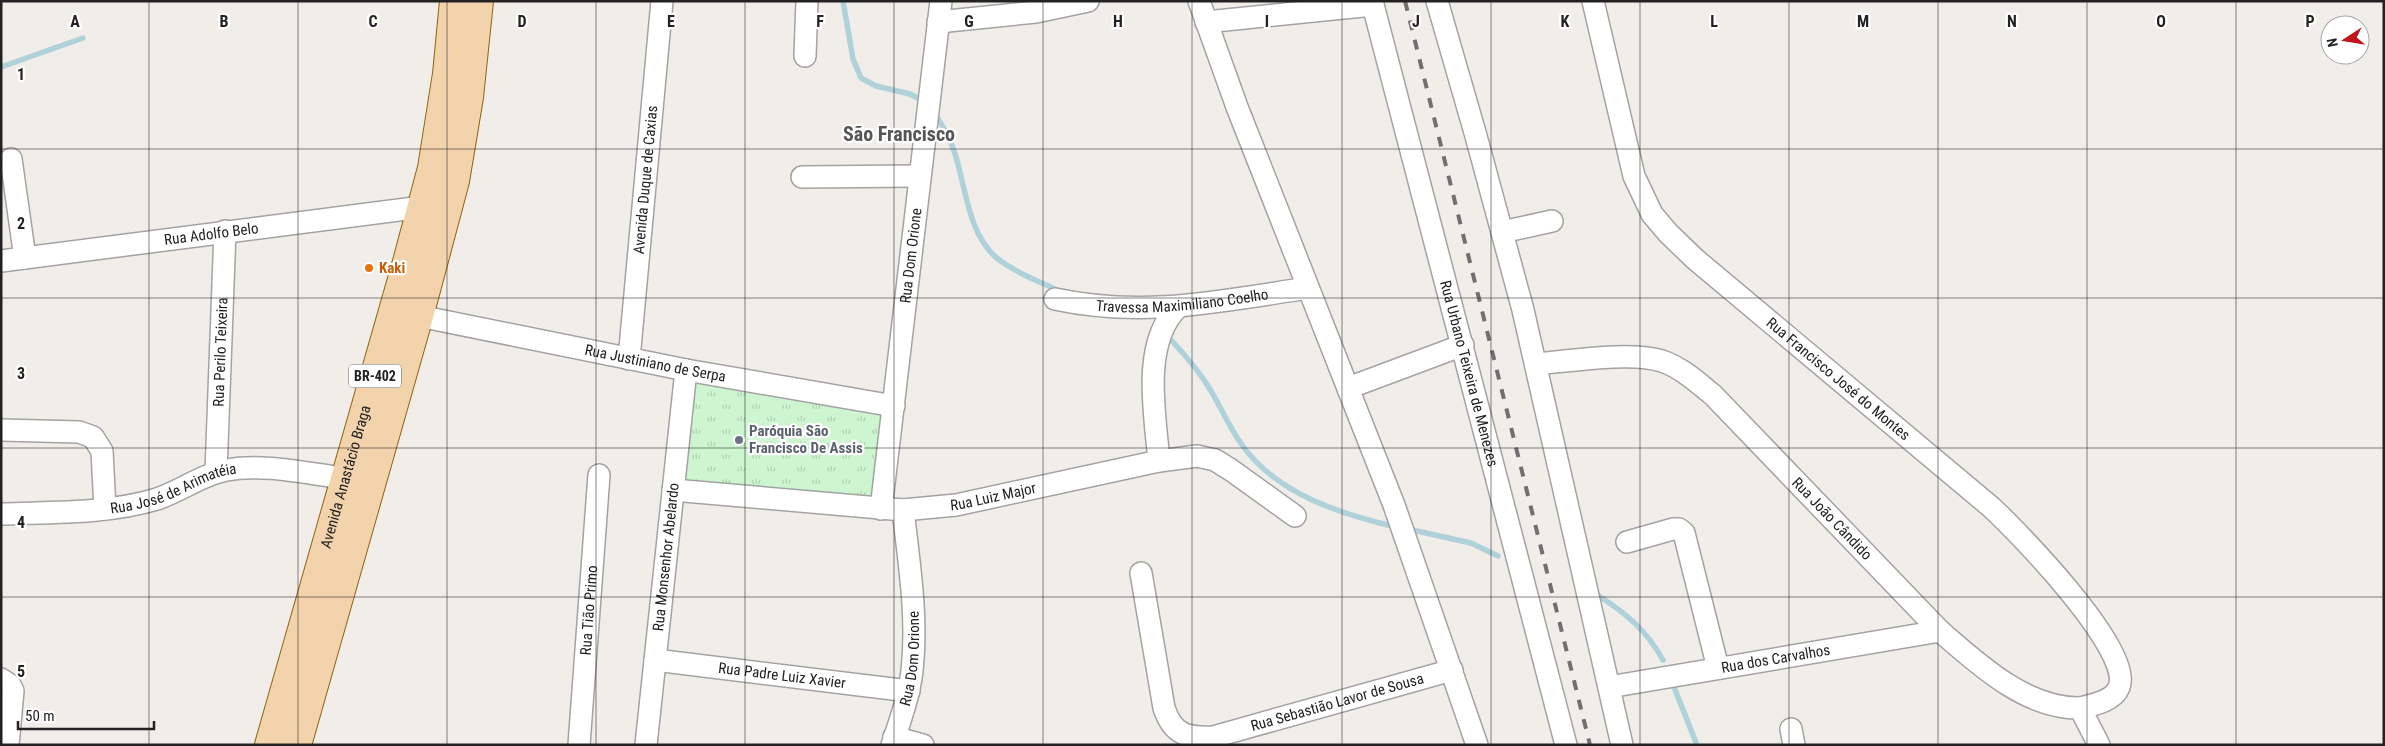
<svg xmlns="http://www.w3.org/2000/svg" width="2385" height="746" viewBox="0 0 2385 746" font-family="'Roboto Condensed',sans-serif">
	<defs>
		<pattern id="park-tufts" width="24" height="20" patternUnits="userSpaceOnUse" patternTransform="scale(1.25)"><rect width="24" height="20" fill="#cdf5cf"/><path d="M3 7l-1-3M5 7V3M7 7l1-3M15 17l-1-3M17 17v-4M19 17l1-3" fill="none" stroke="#b0d2b1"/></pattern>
	</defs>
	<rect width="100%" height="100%" fill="#f1eeea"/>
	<path fill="url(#park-tufts)" d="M686,370L894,406L881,509L673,490Z"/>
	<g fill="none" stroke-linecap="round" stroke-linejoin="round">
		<g stroke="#afd1d9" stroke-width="5.5">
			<path d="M843,1L853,59L861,78L876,86L910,94L923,101"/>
			<path d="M1,67L83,38"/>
			<path d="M935,114C942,125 950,137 954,151C966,185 967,234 998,259C1015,272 1035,280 1055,289"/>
			<path d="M1172,341C1185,355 1198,370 1208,386C1220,405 1229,427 1242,445C1277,494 1340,514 1396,527"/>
			<path d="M1408,529L1471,543L1498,556"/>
			<path d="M1599,596C1627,614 1647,631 1663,660"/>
			<path d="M1672,682L1697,745"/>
		</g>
		<defs>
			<g id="minor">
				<path d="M1199,1L1237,107L1394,505L1477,745"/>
				<path id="s1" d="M1372,1L1566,745"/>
				<path d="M1437,1L1476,136L1523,310L1622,745"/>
				<path id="s2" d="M1593,1L1634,176L1652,214L1668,233L1695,259L1991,507C2018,532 2134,651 2119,687C2114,701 2093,705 2080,708"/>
				<path d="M938,22L1036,12L1088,1"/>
				<path d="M1206,22L1373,5"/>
				<path d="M805,56L807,1"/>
				<path d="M11,159L25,258"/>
				<path d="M802,177L919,176"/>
				<path d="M1502,232L1552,221"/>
				<path id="s3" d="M1,261L422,207"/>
				<path id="s4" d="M1055,299C1143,318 1220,301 1308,288"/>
				<path id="s5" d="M419,316L686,370L894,406"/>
				<path id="s6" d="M629,359L662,1"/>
				<path id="s7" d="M1536,364C1570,361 1631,351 1662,361C1682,368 1697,382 1713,395L1940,631C1978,664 2026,709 2080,708L2099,745"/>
				<path d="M1348,388L1463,345"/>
				<path d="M1,430L79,432L93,437L102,451L105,509"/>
				<path d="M1159,461C1155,414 1141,343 1178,307"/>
				<path id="s8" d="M216,472L225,231"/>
				<path id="s9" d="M673,490L903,510L956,505L1159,461L1197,456L1215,460L1231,470L1295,516"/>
				<path id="s10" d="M881,509L941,1"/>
				<path id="s11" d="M1,514C53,512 107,514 157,499C181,491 203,474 227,470C263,463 309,474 345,478"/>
				<path d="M1627,542L1673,529H1679L1684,533L1718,668"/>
				<path id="s12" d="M1141,573L1164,708C1173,735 1187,738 1213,737L1452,670"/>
				<path id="s13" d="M655,660L909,691"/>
				<path d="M1,679L10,685L13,691L8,745"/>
				<path id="s14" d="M1609,687L1940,631"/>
				<path d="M1791,729L1794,745"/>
				<path d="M894,737L923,745"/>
				<path id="s15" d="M579,745L599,475"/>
				<path id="s16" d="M646,745L686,370"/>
				<path id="s17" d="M892,745C900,721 909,696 912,671C918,617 909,563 903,510"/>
			</g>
			<g id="major">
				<path id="s18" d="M269,745L407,262L432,168L447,74L454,1"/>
				<path d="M297,745L419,316L455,181L469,97L479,1"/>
			</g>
		</defs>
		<use href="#minor" stroke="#a3a3a3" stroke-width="24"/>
		<use href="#major" stroke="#8f6310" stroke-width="30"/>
		<use href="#minor" stroke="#fff" stroke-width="21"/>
		<use href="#major" stroke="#f3d3ac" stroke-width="28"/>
		<path stroke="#707070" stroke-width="4" stroke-dasharray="10 10" stroke-linecap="butt" d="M1405,1L1590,745"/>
	</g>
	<path fill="none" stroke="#222" stroke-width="1" stroke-opacity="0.55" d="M149,1V745M298,1V745M447,1V745M596,1V745M745,1V745M894,1V745M1043,1V745M1192,1V745M1342,1V745M1491,1V745M1640,1V745M1789,1V745M1938,1V745M2087,1V745M2236,1V745M1,149H2384M1,298H2384M1,448H2384M1,597H2384"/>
	<circle fill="#e8710a" stroke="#fff" stroke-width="2" cx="369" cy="268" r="5"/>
	<circle fill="#6b7280" stroke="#fff" stroke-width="2" cx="739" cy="440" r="5"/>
	<g text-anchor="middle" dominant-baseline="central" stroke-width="4.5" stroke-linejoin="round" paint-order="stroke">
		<rect fill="#fff" stroke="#646464" stroke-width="1" x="349" y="364.5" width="52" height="23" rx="4"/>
		<g font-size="14" font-weight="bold" fill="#222">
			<text x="375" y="376">BR-402</text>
		</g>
		<g font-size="15" fill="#222" stroke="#fff">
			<text stroke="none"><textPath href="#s6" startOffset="180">Avenida Duque de Caxias</textPath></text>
			<text stroke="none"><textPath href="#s3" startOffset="212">Rua Adolfo Belo</textPath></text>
			<text stroke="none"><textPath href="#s10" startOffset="255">Rua Dom Orione</textPath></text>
			<text stroke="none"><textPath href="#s4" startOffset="128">Travessa Maximiliano Coelho</textPath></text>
			<text stroke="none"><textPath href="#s8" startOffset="120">Rua Perilo Teixeira</textPath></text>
			<text stroke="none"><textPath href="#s5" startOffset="241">Rua Justiniano de Serpa</textPath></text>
			<text stroke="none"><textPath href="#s1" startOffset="385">Rua Urbano Teixeira de Menezes</textPath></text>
			<text stroke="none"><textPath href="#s2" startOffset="471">Rua Francisco José do Montes</textPath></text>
			<text stroke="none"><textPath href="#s18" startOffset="279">Avenida Anastácio Braga</textPath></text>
			<text stroke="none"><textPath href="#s11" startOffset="176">Rua José de Arimatéia</textPath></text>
			<text stroke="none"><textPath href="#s9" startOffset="322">Rua Luiz Major</textPath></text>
			<text stroke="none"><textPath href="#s7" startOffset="360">Rua João Cândido</textPath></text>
			<text stroke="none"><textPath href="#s16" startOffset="189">Rua Monsenhor Abelardo</textPath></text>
			<text stroke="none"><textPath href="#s15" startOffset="135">Rua Tião Primo</textPath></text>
			<text stroke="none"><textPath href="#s17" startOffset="89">Rua Dom Orione</textPath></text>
			<text stroke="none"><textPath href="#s14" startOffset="169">Rua dos Carvalhos</textPath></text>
			<text stroke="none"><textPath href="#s13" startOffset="128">Rua Padre Luiz Xavier</textPath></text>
			<text stroke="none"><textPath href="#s12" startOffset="329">Rua Sebastião Lavor de Sousa</textPath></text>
		</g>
		<g font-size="15" font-weight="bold" fill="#c56008" stroke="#fff" text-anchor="start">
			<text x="379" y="268">Kaki</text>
		</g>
		<g font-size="15" font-weight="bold" fill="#5b616d" stroke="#fff" text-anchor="start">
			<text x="749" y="431">Paróquia São<tspan x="749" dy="17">Francisco De Assis</tspan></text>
		</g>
		<g font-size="20" font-weight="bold" fill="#555" stroke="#fff">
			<text x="899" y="134">São Francisco</text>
		</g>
	</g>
	<g font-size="16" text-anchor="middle" font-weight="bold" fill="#222" stroke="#fff" stroke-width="4.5" stroke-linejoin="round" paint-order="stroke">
		<text x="75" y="27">A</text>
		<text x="224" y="27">B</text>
		<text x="373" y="27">C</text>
		<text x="522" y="27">D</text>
		<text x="671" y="27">E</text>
		<text x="820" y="27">F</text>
		<text x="969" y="27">G</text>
		<text x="1118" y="27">H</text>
		<text x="1267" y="27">I</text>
		<text x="1416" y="27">J</text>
		<text x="1565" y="27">K</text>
		<text x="1714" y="27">L</text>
		<text x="1863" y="27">M</text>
		<text x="2012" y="27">N</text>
		<text x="2161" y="27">O</text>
		<text x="2310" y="27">P</text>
		<text x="21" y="80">1</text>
		<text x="21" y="229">2</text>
		<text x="21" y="379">3</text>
		<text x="21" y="528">4</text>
		<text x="21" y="677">5</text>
	</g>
	<rect width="2385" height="746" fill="none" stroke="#222222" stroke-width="5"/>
	<g transform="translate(2345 40) rotate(258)"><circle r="24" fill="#ffffff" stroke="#a7a7a7"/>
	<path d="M0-4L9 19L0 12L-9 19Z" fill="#be1519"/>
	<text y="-8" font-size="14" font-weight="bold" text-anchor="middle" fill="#222222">N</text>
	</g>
	<path d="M18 721v8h136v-8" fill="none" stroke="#222222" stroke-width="2.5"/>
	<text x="25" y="721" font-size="15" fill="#222222" stroke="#ffffff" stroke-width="4" paint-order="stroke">50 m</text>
</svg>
